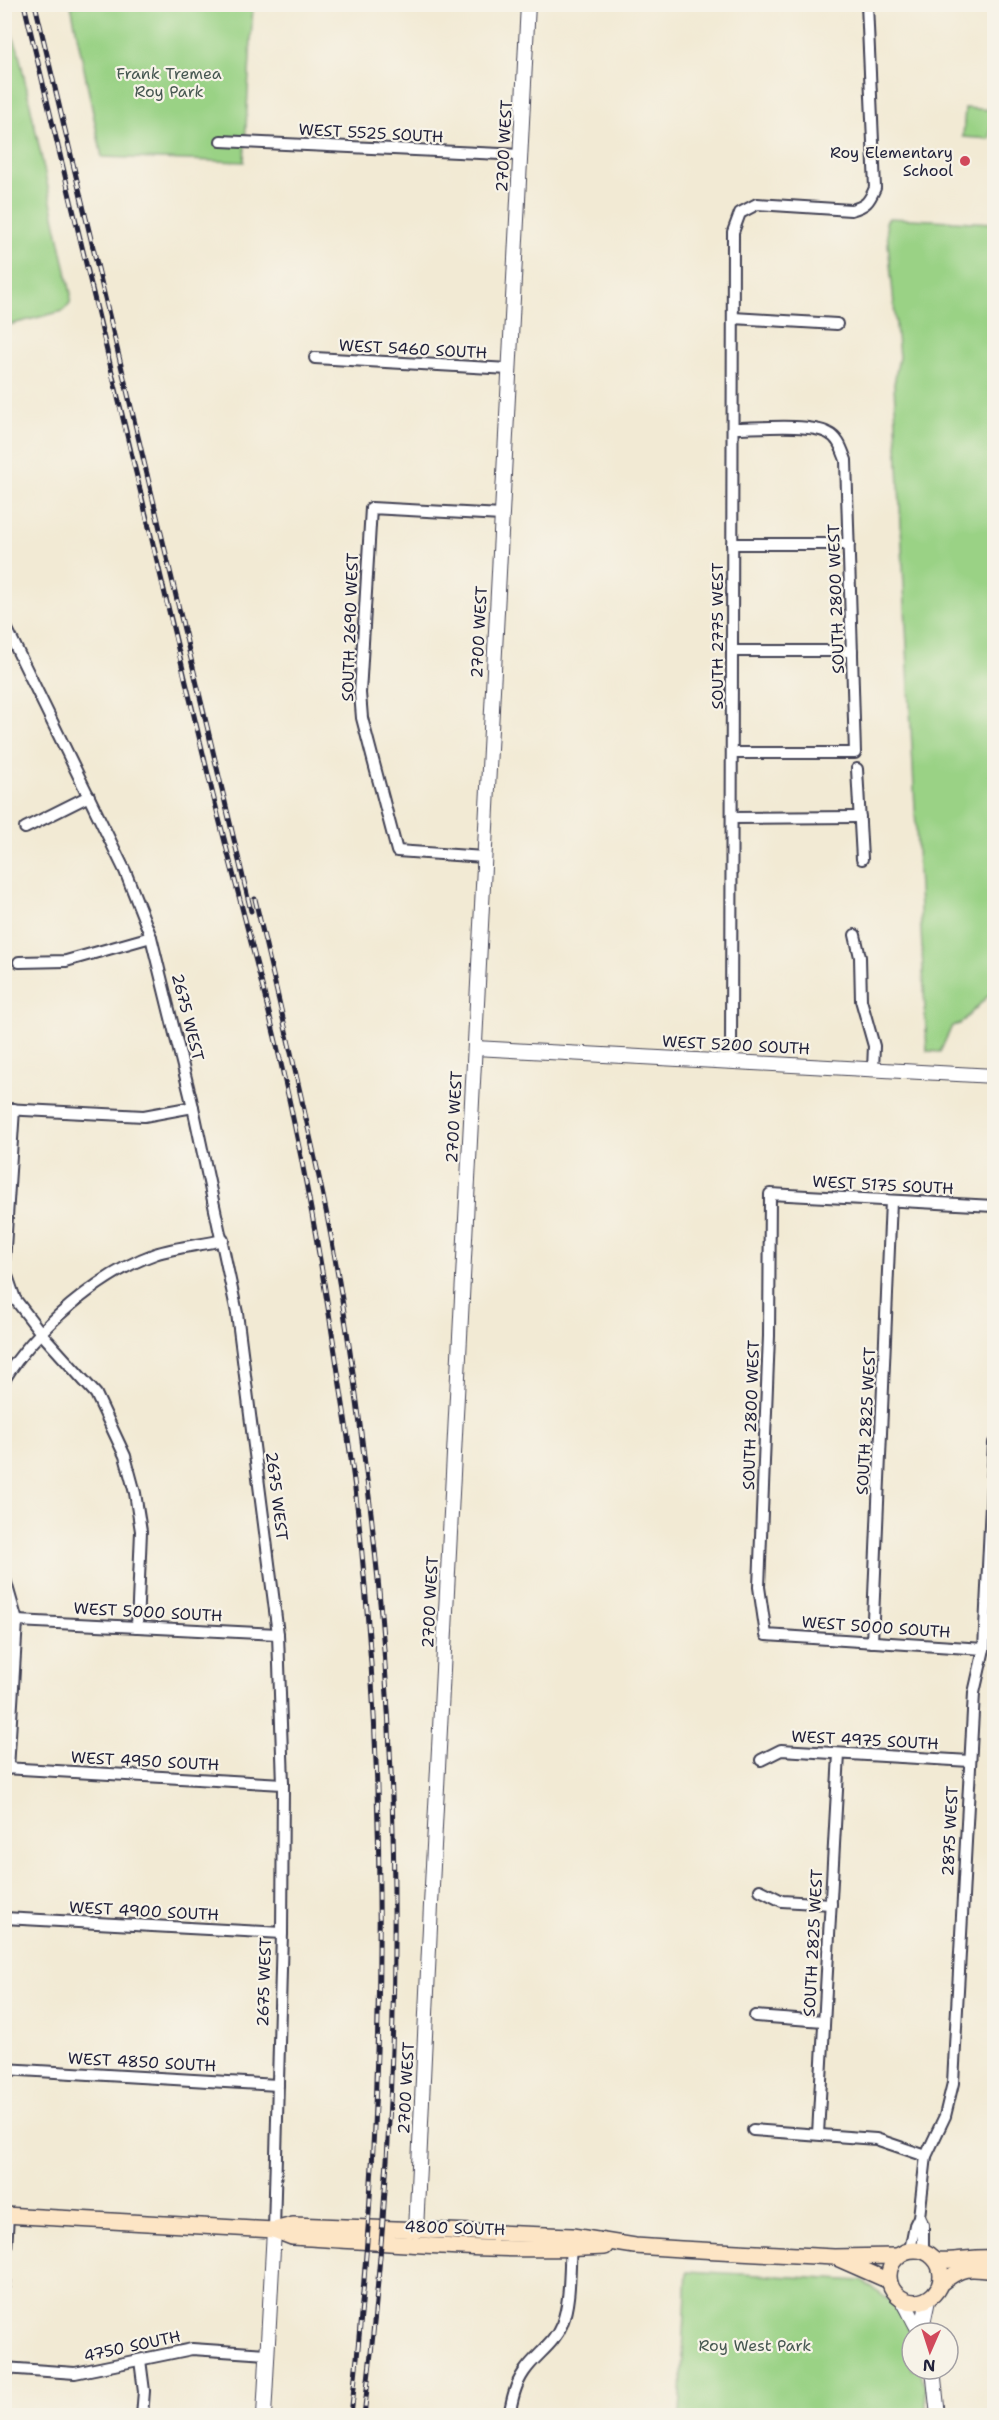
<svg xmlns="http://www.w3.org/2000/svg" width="999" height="2420" viewBox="0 0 999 2420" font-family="'Shantell Sans',sans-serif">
	<rect width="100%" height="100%" fill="#f7f3e8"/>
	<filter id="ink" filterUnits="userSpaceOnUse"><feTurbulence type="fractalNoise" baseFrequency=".0167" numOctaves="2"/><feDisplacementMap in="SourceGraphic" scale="12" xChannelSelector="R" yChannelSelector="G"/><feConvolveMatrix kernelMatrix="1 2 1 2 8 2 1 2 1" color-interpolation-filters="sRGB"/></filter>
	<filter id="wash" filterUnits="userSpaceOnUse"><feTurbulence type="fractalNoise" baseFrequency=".008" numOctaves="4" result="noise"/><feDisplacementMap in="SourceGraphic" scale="24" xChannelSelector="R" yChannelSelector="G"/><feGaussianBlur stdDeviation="1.35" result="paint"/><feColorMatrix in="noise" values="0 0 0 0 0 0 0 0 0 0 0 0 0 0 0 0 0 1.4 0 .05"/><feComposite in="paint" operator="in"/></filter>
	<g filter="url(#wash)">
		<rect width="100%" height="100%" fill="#f2ead4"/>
		<g fill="#9ad285" stroke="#5e7a60" stroke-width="1.5">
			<path d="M71,5H253L244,162L102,157Z"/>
			<path d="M5,18L18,49L71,294L70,303L63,311L5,326Z"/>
			<path d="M965,108L992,110L990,139L963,137Z"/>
			<path d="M889,218L994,223V990L960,1024L952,1026L940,1052L927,1051L894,384L899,357L886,222Z"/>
			<path d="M687,2271L862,2281L903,2310L912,2341V2369H920C925,2384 927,2400 926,2415L680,2416Z"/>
		</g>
	</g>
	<g filter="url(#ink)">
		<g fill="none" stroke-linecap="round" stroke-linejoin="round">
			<defs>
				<g id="minor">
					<path d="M221,141L520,155"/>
					<path d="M733,318L837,324"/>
					<path d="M315,358L509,369"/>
					<path d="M732,544H849"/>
					<path d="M4,623L125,871L151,937L193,1107L237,1313L278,1634L283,1784L282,1933L274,2230"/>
					<path d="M732,651H852"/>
					<path d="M732,753H855L846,460C842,450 839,438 828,433C810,423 756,428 733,428"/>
					<path d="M857,769L862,859"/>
					<path d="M732,818L860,817"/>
					<path d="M25,828L89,796"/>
					<path d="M484,857L397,851L362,718L360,693L371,508L502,515"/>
					<path d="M855,935L860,957L861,1000L874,1046L873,1069"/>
					<path d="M19,962L66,961L151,937"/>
					<path d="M731,1062L733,232L740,213L757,204L851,210C866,206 869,202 875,188L867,4"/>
					<path d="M4,1109L144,1116L193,1107"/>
					<path d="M4,1263L14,1109"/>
					<path d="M4,1267L15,1299L41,1333L96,1394L125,1456L135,1493L141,1531L137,1627"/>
					<path d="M4,1380C35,1329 99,1274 155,1254C176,1247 201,1245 223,1240"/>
					<path d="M4,1576L17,1621L8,1769"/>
					<path d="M17,1621L278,1634"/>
					<path d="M872,1642L891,1201"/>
					<path d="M984,1649L766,1635L759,1587L769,1336L770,1194L994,1206"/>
					<path d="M761,1760L781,1750L970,1761"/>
					<path d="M4,1768L283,1784"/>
					<path d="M760,1890L782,1901L831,1904"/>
					<path d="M4,1918L282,1933"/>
					<path d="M755,2016L824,2021"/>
					<path d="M4,2069L278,2085"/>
					<path d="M753,2130L876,2139L926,2156"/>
					<path d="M818,2134L839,1754"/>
					<path d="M919,2217L923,2225V2250"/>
					<path d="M910,2250L915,2225L919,2217L926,2156L945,2116L953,2083L974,1693L984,1649L994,1443"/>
					<path d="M4,2285L8,2215"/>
					<path d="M140,2360L144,2391L142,2416"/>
					<path d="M4,2368L75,2373L192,2349L267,2354"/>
					<path d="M509,2416C512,2400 515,2385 524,2372C536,2354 554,2345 562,2324C571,2300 569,2271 571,2245L574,2244"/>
				</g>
				<g id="tertiary">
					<path d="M475,1048L994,1076"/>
					<path d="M416,2231L431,1905L528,4"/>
					<path d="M901,2298C909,2309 913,2322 921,2333"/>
					<path d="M921,2333L928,2300"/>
					<path d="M933,2369L938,2416"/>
					<path d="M264,2416L274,2230"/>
				</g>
				<g id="secondary">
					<path d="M4,2215L274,2230L293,2225L572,2236L635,2246L681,2249L834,2257L897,2256"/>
					<path d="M274,2230L292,2237C396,2243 501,2253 605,2247"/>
					<circle cx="915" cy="2276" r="26"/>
					<path d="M839,2259L889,2281"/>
					<path d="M937,2260C957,2262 974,2256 994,2258"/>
					<path d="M941,2283C962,2267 968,2267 994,2271"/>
				</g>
			</defs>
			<use href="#minor" stroke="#414052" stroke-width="14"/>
			<use href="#tertiary" stroke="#414052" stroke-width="16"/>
			<use href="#secondary" stroke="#414052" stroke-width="18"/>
			<use href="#minor" stroke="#fff" stroke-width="10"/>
			<use href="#tertiary" stroke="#fff" stroke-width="14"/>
			<use href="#secondary" stroke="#fde5c5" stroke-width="15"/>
			<defs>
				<g id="rail">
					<path d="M24,4C87,268 149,532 213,795C234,879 257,962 277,1046C302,1153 322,1263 338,1372C347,1429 356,1486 361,1543C390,1834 383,2125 351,2416"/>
					<path d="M35,4L251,911"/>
					<path d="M255,899C278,996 301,1093 322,1191C342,1286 355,1383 367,1480C406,1790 401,2106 364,2416"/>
				</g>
			</defs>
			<use href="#rail" stroke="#22223b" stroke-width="5"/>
			<use href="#rail" stroke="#f7f3e8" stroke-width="3" stroke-dasharray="9" stroke-linecap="butt"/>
		</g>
	</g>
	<circle fill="#d1495b" stroke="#f7f3e8" stroke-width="2" cx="965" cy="161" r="6"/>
	<g text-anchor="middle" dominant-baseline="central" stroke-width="4.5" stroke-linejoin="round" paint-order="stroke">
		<g font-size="16" fill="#465751" stroke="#f7f3e8">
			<text x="169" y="73">Frank Tremea<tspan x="169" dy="18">Roy Park</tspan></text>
			<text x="755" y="2345">Roy West Park</text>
		</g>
		<g font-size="16" fill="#22223b" stroke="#f7f3e8">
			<text transform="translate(371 133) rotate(3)">WEST 5525 SOUTH</text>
			<text transform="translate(504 146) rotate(-87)">2700 WEST</text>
			<text transform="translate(413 349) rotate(3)">WEST 5460 SOUTH</text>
			<text transform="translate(836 599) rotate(-92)">SOUTH 2800 WEST</text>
			<text transform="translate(350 627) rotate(-88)">SOUTH 2690 WEST</text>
			<text transform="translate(479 632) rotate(-87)">2700 WEST</text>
			<text transform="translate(717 636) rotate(-90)">SOUTH 2775 WEST</text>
			<text transform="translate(188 1017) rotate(76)">2675 WEST</text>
			<text transform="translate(736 1045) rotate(3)">WEST 5200 SOUTH</text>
			<text transform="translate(454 1117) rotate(-87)">2700 WEST</text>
			<text transform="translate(883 1185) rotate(3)">WEST 5175 SOUTH</text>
			<text transform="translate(751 1415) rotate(-88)">SOUTH 2800 WEST</text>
			<text transform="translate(866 1421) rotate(-87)">SOUTH 2825 WEST</text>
			<text transform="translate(277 1496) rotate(83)">2675 WEST</text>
			<text transform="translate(430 1602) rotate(-87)">2700 WEST</text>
			<text transform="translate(148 1612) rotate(3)">WEST 5000 SOUTH</text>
			<text transform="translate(876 1627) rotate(4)">WEST 5000 SOUTH</text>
			<text transform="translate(865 1740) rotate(3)">WEST 4975 SOUTH</text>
			<text transform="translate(145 1761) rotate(3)">WEST 4950 SOUTH</text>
			<text transform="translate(950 1831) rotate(-87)">2875 WEST</text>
			<text transform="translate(144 1911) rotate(3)">WEST 4900 SOUTH</text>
			<text transform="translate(813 1943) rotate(-87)">SOUTH 2825 WEST</text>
			<text transform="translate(264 1982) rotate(-88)">2675 WEST</text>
			<text transform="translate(142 2062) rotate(3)">WEST 4850 SOUTH</text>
			<text transform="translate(406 2088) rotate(-87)">2700 WEST</text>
			<text transform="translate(455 2228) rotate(2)">4800 SOUTH</text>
			<text transform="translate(132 2346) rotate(-12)">4750 SOUTH</text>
		</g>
		<g font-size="16" fill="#22223b" stroke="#f7f3e8" text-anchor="end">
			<text x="953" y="152">Roy Elementary<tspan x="953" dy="18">School</tspan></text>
		</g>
	</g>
	<rect width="999" height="2420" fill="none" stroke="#f7f3e8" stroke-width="24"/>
	<g transform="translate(930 2351) rotate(183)"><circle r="28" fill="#f7f3e8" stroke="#a29fa3" stroke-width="1.5"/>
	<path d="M0-4.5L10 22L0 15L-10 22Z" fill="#d1495b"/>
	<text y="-9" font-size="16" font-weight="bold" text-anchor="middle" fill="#22223b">N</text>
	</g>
</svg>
